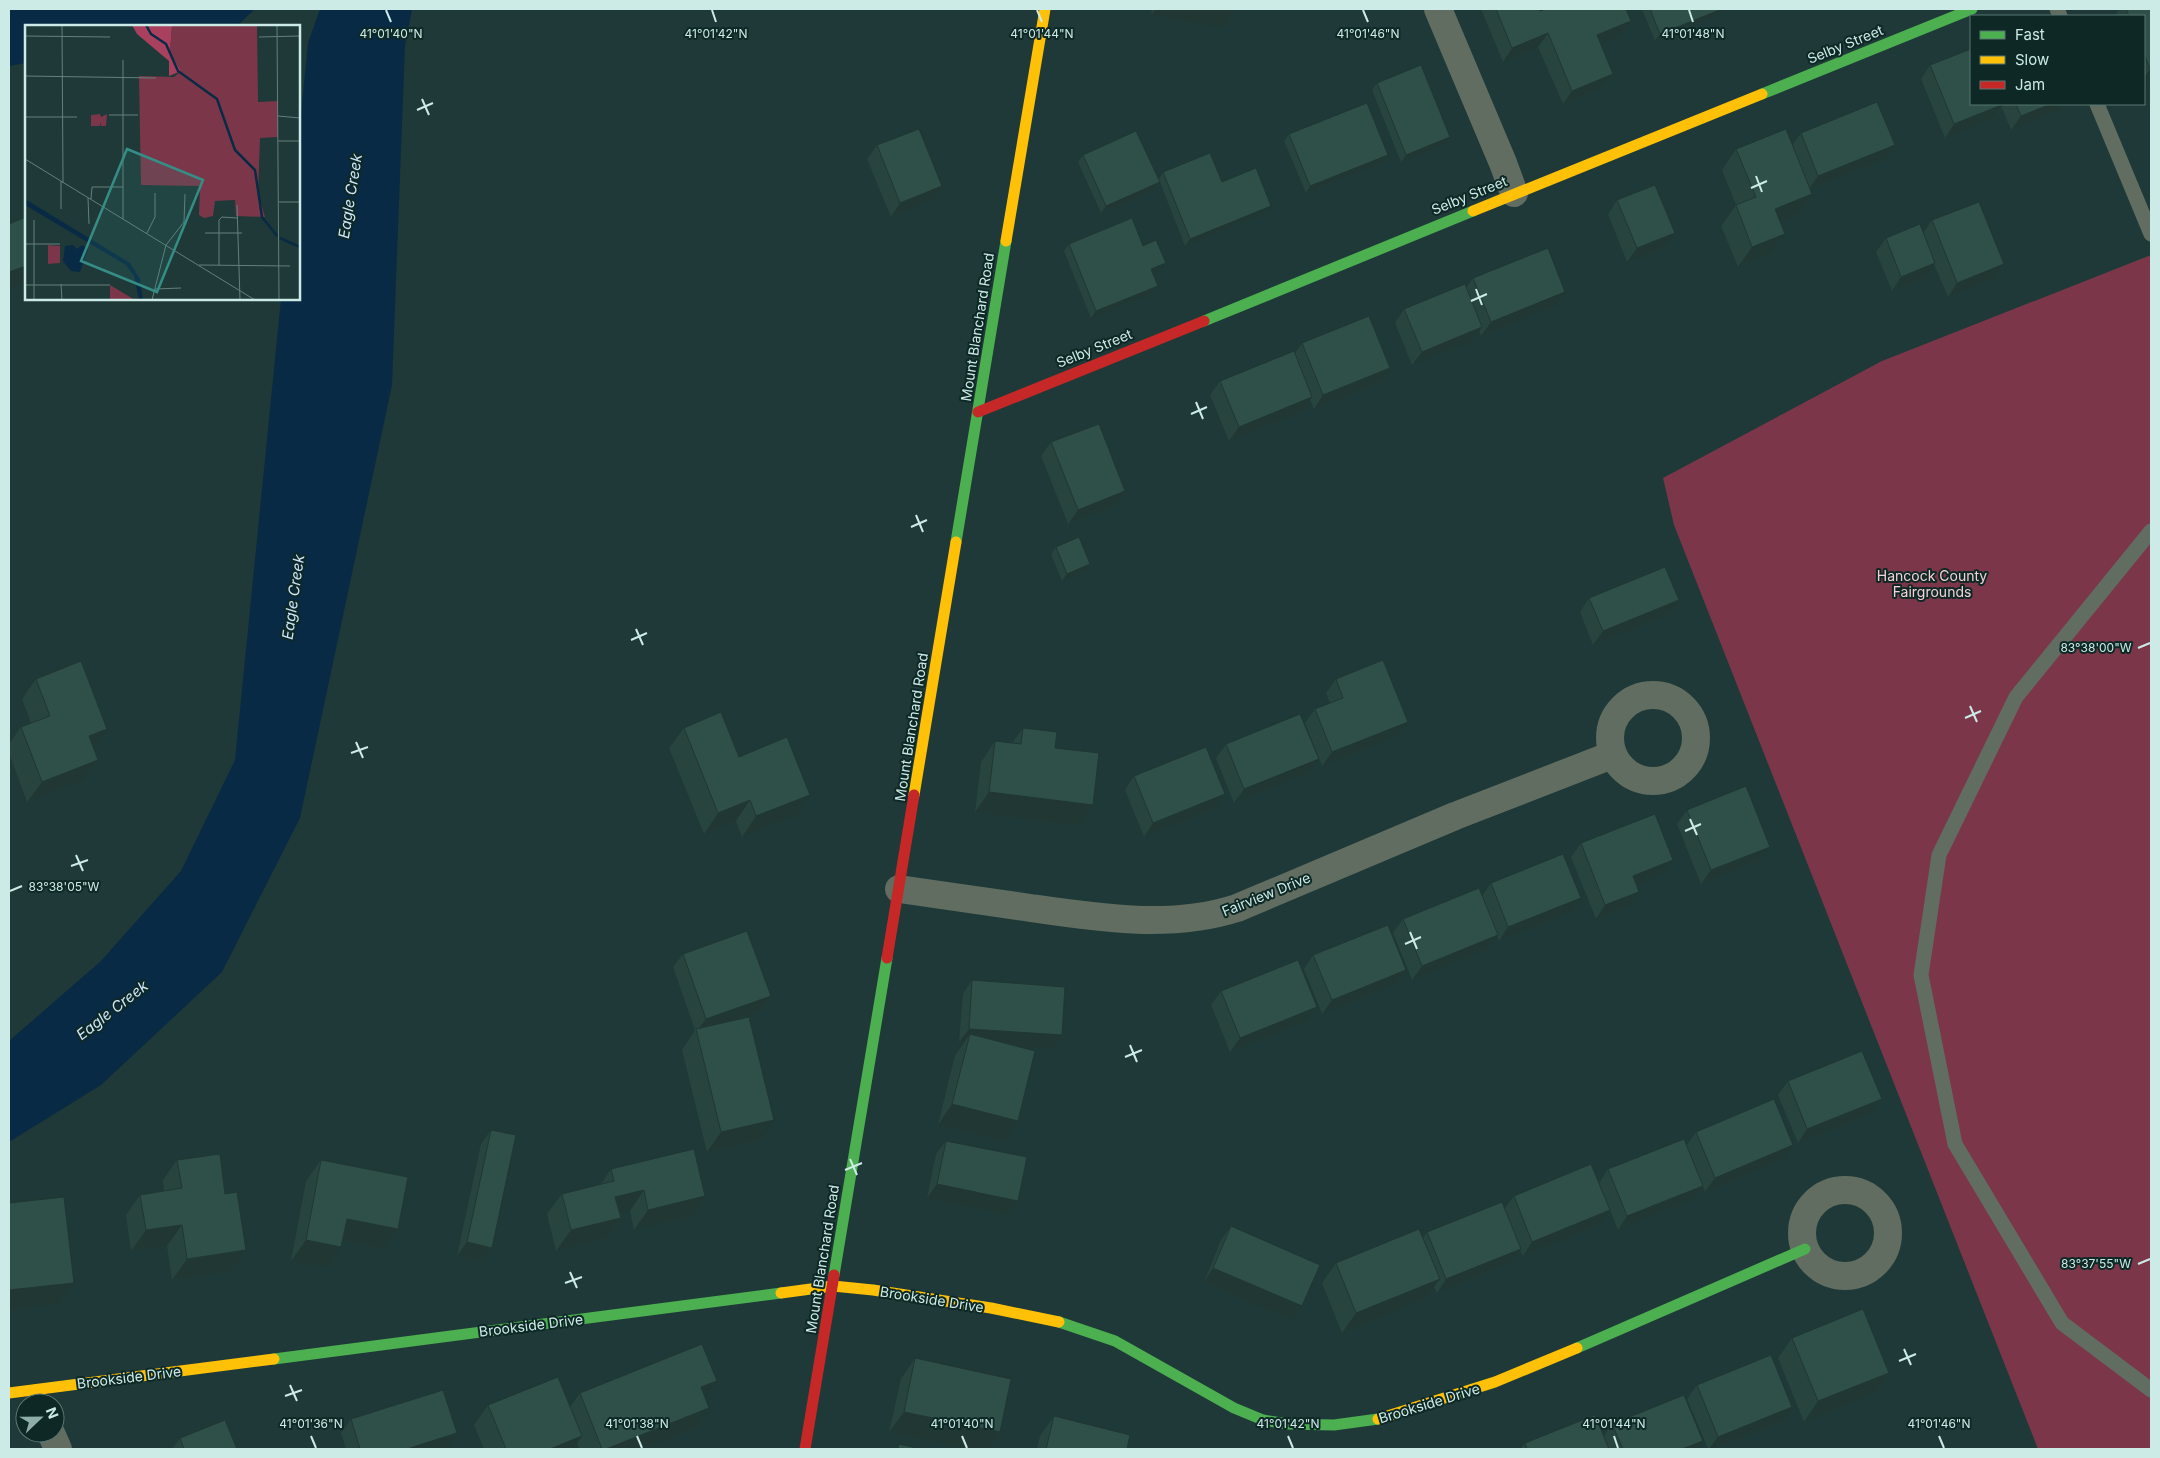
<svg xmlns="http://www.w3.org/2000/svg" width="2160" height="1458" viewBox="0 0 2160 1458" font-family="Inter,sans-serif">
	<rect width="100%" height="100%" fill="#1e3937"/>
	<path fill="#7b3749" d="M2151,255V1449H2038L1674,525L1663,478L1882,361Z"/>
	<g fill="#082a44">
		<path d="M9,9H255L239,24L224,26H26V63L9,66Z"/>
		<path d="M320,9H412L405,46L392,385L300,818L222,972L101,1085L9,1142V1041L101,961L181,871L235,760L281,299H299V134L308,43Z"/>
	</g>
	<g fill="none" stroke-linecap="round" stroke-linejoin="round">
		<g stroke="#606d60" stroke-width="15">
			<path d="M2057,9L2060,16"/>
			<path d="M2097,104L2151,234"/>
			<path d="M2151,531L2016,697L1939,855L1921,975L1955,1144L2062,1323L2151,1390"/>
		</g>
		<g stroke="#606d60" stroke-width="28">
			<path d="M1438,9L1503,163L1514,193"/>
			<circle cx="1653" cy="738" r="43"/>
			<path d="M899,889C941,895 982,901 1024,907C1093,917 1169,930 1237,908L1455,816L1612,755"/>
			<circle cx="1845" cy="1233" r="43"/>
			<path d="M51,1433L58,1449"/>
		</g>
		<g stroke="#4caf50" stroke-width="11">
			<path d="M1762,94L1972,9"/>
			<path d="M1204,321L1473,211"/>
			<path d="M956,542L1006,241"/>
			<path d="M834,1275L887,958"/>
			<path d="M1059,1322L1115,1341L1234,1408L1263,1420L1287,1424L1334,1425L1378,1419"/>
			<path d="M1577,1348L1805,1249"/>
			<path d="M274,1359L781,1293"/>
		</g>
		<g stroke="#ffc107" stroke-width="11">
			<path d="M1473,211L1762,94"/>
			<path d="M1006,241L1045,9"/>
			<path d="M914,795L956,542"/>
			<path d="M781,1293L833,1286L873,1290L991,1308L1059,1322"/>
			<path d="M9,1393L274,1359"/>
			<path d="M1378,1419L1495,1382L1577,1348"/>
		</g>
		<g stroke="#c62828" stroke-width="11">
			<path d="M978,412L1204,321"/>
			<path d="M887,958L914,795"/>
			<path d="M805,1449L834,1275"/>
		</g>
	</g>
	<g fill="#28443f">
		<path d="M1152,9H1237L1223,28L1151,15Z"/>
		<path d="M1481,9H1539L1540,11L1631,21L1621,35L1600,43L1613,74L1603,87L1563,104L1538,47L1503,62Z"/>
		<path d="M1642,9H1722L1717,16L1655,41Z"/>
		<path d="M2120,9H2151V79L2144,82V16H2115Z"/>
		<path d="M1930,65L1971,104H2064L2060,110L2011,130L2002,108L1994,118L1945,138L1921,79Z"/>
		<path d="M1377,83L1450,137L1445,144L1401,162L1372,90Z"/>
		<path d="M1801,133L1895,145L1885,159L1810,189L1812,194L1798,214L1780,221L1785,234L1770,254L1738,267L1721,226L1736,205L1722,170L1736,149L1792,145Z"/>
		<path d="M1289,134L1383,162L1306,193L1284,141Z"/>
		<path d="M877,145L932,200L891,217L867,159Z"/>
		<path d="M1083,155L1159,179L1163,172L1222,182L1266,213L1185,246L1160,182L1155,189L1101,213L1078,162Z"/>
		<path d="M1617,200L1665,247L1627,262L1608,214Z"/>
		<path d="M1932,220L2004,264L1995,278L1948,297L1934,264L1926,277L1892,291L1876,252L1886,238L1923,233Z"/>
		<path d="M1069,244L1143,246L1161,270L1153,273V293L1091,318L1064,251Z"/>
		<path d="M1473,278L1556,306L1481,336L1479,331L1473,341L1412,365L1395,323L1404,309L1466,288Z"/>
		<path d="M1302,343L1390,368L1381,382L1314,409L1310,400L1303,411L1229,441L1210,395L1220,381L1295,353Z"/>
		<path d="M1051,442L1125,491L1116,505L1068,524L1041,456Z"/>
		<path d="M1056,547L1090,564L1086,571L1062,581L1051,554Z"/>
		<path d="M1589,598L1679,600L1669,614L1593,645L1580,612Z"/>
		<path d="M36,679L94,749L98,760L84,780L27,802L9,753V744L21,727L31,723L22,699Z"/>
		<path d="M1336,679L1408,722L1398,736L1322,766L1305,723L1315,709L1330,703L1326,693Z"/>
		<path d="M684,728L739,757L796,815L742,837L736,821L704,834L669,748Z"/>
		<path d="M1023,728L1055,748L1079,826L975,812L981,762L995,741L1012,743Z"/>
		<path d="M1226,744L1309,773L1234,803L1216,758Z"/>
		<path d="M1134,776L1215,808L1144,837L1125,790Z"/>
		<path d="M1687,810L1760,860L1701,884L1677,824Z"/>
		<path d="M1581,843L1664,874L1636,884L1639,892L1630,906L1596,919L1571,857Z"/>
		<path d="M1491,883L1581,898L1571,912L1499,941L1497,936L1488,949L1412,980L1393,933L1403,919L1482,896Z"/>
		<path d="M683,954L771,996L761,1010L723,1023L760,1140L707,1152L682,1050L695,1030L673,967Z"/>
		<path d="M1313,955L1406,970L1396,984L1322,1014L1304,969Z"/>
		<path d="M972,980L1062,1035L1052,1049L1018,1046L1004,1141L938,1125L955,1055L964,1043L959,1042L963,994Z"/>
		<path d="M1221,991L1317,1007L1307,1021L1230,1052L1211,1005Z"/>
		<path d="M1788,1081L1882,1099L1872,1113L1798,1143L1778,1095Z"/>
		<path d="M491,1130L492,1248L482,1261L457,1256L481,1144Z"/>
		<path d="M1696,1132L1784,1159L1705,1192L1703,1186L1693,1199L1618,1230L1610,1210L1600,1224L1523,1256L1520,1250L1511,1262L1437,1293L1434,1287L1425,1299L1342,1333L1322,1283L1336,1263L1423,1238L1427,1232L1505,1208L1514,1196L1599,1183L1608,1169L1687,1145Z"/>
		<path d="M946,1141L1018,1201L1008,1215L927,1198L936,1154Z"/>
		<path d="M177,1160L225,1194L246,1250L232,1271L172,1280L167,1246L131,1251L126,1215L140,1195L164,1191L163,1180Z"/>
		<path d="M321,1160L398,1229L384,1249L342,1241L327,1268L291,1261L306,1181Z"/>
		<path d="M611,1169L691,1216L634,1230L630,1211L619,1213L621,1218L606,1238L556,1251L547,1214L562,1194L601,1184Z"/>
		<path d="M1231,1226L1292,1320L1204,1282L1221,1240Z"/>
		<path d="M1792,1338L1889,1373L1875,1393L1804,1422L1778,1358Z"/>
		<path d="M915,1358L1000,1432L988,1449H970L889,1432L901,1379Z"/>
		<path d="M717,1381L705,1398L709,1408L695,1428L642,1449H580L577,1443L573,1449H484L474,1425L488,1405L570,1407L580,1393Z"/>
		<path d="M1697,1385L1792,1407L1783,1421L1712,1449H1708L1687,1399Z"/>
		<path d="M1054,1416L1127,1449H1037L1040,1436Z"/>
		<path d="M351,1419L448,1447L441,1449H346L341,1433Z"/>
		<path d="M1612,1424L1703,1441L1697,1449H1520L1525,1443L1604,1436Z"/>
		<path d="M180,1438L237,1449H172Z"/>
	</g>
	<g fill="#213733">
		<path d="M1156,9H1237L1223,28L1151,15Z"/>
		<path d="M1722,9L1717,16L1655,41L1660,34Z"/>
		<path d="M1631,21L1621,35L1587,49L1597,35Z"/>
		<path d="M1548,33L1538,47L1503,62L1512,48Z"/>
		<path d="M2150,69H2151V79L2144,82V78Z"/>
		<path d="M1613,74L1603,87L1563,104L1572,91Z"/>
		<path d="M2004,104L1994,118L1945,138L1954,124Z"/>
		<path d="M2051,104H2064L2060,110L2011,130L2021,116Z"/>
		<path d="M1450,137L1445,144L1401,162L1406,155Z"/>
		<path d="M1895,145L1885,159L1808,190L1818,176Z"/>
		<path d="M1388,155L1383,162L1306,193L1310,186Z"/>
		<path d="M1160,182L1155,189L1101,213L1106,206Z"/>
		<path d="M942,186L932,200L891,217L900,203Z"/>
		<path d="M1812,194L1798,214L1760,229L1775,209Z"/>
		<path d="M1271,206L1266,213L1185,246L1190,239Z"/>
		<path d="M1675,233L1665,247L1627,262L1637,248Z"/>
		<path d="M1785,234L1770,254L1738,267L1752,247Z"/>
		<path d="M1166,263L1161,270L1146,276L1151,269Z"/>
		<path d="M1935,263L1926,277L1892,291L1901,277Z"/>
		<path d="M2004,264L1995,278L1948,297L1957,283Z"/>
		<path d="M26,266V281L9,287V272Z"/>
		<path d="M1158,286L1153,293L1091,318L1096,311Z"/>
		<path d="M1565,292L1556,306L1481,336L1491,322Z"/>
		<path d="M1482,327L1473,341L1412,365L1422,352Z"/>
		<path d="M1390,368L1381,382L1314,409L1323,395Z"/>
		<path d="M1312,397L1303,411L1229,441L1239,427Z"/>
		<path d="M1125,491L1116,505L1068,524L1078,510Z"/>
		<path d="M1090,564L1086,571L1062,581L1067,574Z"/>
		<path d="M1679,600L1669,614L1593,645L1603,631Z"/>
		<path d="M1408,722L1398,736L1322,766L1332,752Z"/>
		<path d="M107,729L93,750L89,736Z"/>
		<path d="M1319,759L1309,773L1234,803L1244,789Z"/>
		<path d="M98,760L84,780L27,802L42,782Z"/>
		<path d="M989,792L1093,805L1079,826L975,812Z"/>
		<path d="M1225,794L1215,808L1144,837L1153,823Z"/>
		<path d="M810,795L796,815L742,837L756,816Z"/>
		<path d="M750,800L736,821L704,834L718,813Z"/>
		<path d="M1770,847L1760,860L1701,884L1711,870Z"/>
		<path d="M1673,860L1664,874L1623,890L1633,876Z"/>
		<path d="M1639,892L1630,906L1596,919L1605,905Z"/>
		<path d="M1581,898L1571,912L1499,941L1508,927Z"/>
		<path d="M1498,935L1488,949L1412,980L1422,966Z"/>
		<path d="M1406,970L1396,984L1322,1014L1332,1000Z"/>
		<path d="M771,996L761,1010L696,1032L706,1019Z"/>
		<path d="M1317,1007L1307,1021L1230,1052L1240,1038Z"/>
		<path d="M969,1029L1062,1035L1052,1049L968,1043L970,1034L964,1043L959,1042Z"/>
		<path d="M1882,1099L1872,1113L1798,1143L1807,1129Z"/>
		<path d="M952,1104L1018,1121L1004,1141L938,1125Z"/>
		<path d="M774,1120L760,1140L707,1152L721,1132Z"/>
		<path d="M1793,1145L1784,1159L1705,1192L1715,1178Z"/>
		<path d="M937,1184L1018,1201L1008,1215L927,1198Z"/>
		<path d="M1703,1186L1693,1199L1618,1230L1627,1216Z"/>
		<path d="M644,1190L630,1211L601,1217L615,1197Z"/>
		<path d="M705,1196L691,1216L634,1230L648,1210Z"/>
		<path d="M1610,1210L1600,1224L1523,1256L1532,1242Z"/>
		<path d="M621,1218L606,1238L556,1251L571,1230Z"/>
		<path d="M347,1219L398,1229L384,1249L333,1239Z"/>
		<path d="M182,1225L167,1246L131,1251L146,1230Z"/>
		<path d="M306,1240L341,1247L327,1268L291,1261Z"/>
		<path d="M467,1242L492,1248L482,1261L457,1256Z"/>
		<path d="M1521,1249L1511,1262L1437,1293L1446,1279Z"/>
		<path d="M246,1250L232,1271L172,1280L187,1259Z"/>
		<path d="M1213,1268L1302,1306L1292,1320L1204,1282Z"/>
		<path d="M1440,1279L1425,1299L1342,1333L1356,1313Z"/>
		<path d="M74,1283L59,1303L9,1309V1290Z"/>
		<path d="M1889,1373L1875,1393L1804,1422L1818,1401Z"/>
		<path d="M717,1381L703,1401L701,1387Z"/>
		<path d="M1792,1407L1783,1421L1712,1449H1709L1718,1437Z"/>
		<path d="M709,1408L695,1428L642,1449H606Z"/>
		<path d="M904,1412L1000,1432L988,1449H970L889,1432Z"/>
		<path d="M457,1433L448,1447L441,1449H407Z"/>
		<path d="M582,1436L573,1449H550Z"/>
		<path d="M1703,1441L1697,1449H1682Z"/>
	</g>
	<g fill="#2f4f49" stroke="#213733">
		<path d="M1496,9H1539L1540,11L1545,9H1626L1631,21L1597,35L1613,74L1572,91L1548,33L1512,48Z"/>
		<path d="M1650,9H1722L1660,34Z"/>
		<path d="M2126,9H2151V69H2150L2144,54V16H2129Z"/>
		<path d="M1971,49V104H2004L1954,124L1930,65Z"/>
		<path d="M1421,65L1450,137L1406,155L1377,83Z"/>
		<path d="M1877,102L1895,145L1818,176L1801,133Z"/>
		<path d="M1367,103L1388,155L1310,186L1289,134Z"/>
		<path d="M2016,104H2051L2021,116Z"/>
		<path d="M919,129L942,186L900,203L877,145Z"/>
		<path d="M1786,129L1812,194L1775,209L1785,234L1752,247L1736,205L1756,197L1736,149Z"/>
		<path d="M1136,131L1160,182L1106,206L1083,155Z"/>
		<path d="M1210,153L1222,182L1256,168L1271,206L1190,239L1163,172Z"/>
		<path d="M1655,185L1675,233L1637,248L1617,200Z"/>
		<path d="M1979,202L2004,264L1957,283L1932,220Z"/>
		<path d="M26,217V266L9,272V224Z"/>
		<path d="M1132,218L1143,246L1156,240L1166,263L1151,269L1158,286L1096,311L1069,244Z"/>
		<path d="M1920,224L1935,263L1901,277L1886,238Z"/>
		<path d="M1548,248L1565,292L1491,322L1473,278Z"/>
		<path d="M1465,284L1482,327L1422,352L1404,309Z"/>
		<path d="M1369,316L1390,368L1323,395L1302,343Z"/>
		<path d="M1294,351L1312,397L1239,427L1220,381Z"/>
		<path d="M1099,424L1125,491L1078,510L1051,442Z"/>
		<path d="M1079,537L1090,564L1067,574L1056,547Z"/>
		<path d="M1665,567L1679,600L1603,631L1589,598Z"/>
		<path d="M1383,660L1408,722L1332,752L1315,709L1343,698L1336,679Z"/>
		<path d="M81,661L107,729L89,736L98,760L42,782L21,727L50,716L36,679Z"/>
		<path d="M721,712L739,757L787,737L810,795L756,816L750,800L718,813L684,728Z"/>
		<path d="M1300,714L1319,759L1244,789L1226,744Z"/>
		<path d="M1023,728L1057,732L1055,748L1099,753L1093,805L989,792L995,741L1021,744Z"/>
		<path d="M1206,747L1225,794L1153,823L1134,776Z"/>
		<path d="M1746,786L1770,847L1711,870L1687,810Z"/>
		<path d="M1655,814L1673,860L1633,876L1639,892L1605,905L1581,843Z"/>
		<path d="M1563,854L1581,898L1508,927L1491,883Z"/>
		<path d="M1479,888L1498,935L1422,966L1403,919Z"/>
		<path d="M1388,925L1406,970L1332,1000L1313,955Z"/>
		<path d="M747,931L771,996L706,1019L683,954Z"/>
		<path d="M1298,960L1317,1007L1240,1038L1221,991Z"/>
		<path d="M972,980L1065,987L1062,1035L969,1029Z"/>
		<path d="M749,1017L774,1120L721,1132L696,1029Z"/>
		<path d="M970,1034L1035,1051L1018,1121L952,1104Z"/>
		<path d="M1862,1051L1882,1099L1807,1129L1788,1081Z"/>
		<path d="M1774,1099L1793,1145L1715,1178L1696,1132Z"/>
		<path d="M491,1130L516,1135L492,1248L467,1242Z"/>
		<path d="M1684,1139L1703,1186L1627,1216L1608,1169Z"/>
		<path d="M946,1141L1027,1157L1018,1201L937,1184Z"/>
		<path d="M694,1149L705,1196L648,1210L644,1190L615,1197L621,1218L571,1230L562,1194L614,1181L611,1169Z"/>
		<path d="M220,1154L225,1194L237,1192L246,1250L187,1259L182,1225L146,1230L140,1195L182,1188L177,1160Z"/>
		<path d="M321,1160L408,1177L398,1229L347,1219L341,1247L306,1240Z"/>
		<path d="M1591,1164L1610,1210L1532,1242L1514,1196Z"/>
		<path d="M64,1197L74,1283L9,1290V1203Z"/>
		<path d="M1502,1202L1521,1249L1446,1279L1427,1232Z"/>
		<path d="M1231,1226L1320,1265L1302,1306L1213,1268Z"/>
		<path d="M1419,1229L1440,1279L1356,1313L1336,1263Z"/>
		<path d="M1863,1309L1889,1373L1818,1401L1792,1338Z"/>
		<path d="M702,1344L717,1381L701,1387L709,1408L606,1449H602L580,1393Z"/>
		<path d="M1771,1355L1792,1407L1718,1437L1697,1385Z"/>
		<path d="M915,1358L1011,1379L1000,1432L904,1412Z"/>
		<path d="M558,1377L582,1436L550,1449H506L488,1405Z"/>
		<path d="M443,1390L457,1433L407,1449H360L351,1419Z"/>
		<path d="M1684,1395L1703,1441L1682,1449H1623L1612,1424Z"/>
		<path d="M1595,1415L1609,1449H1527L1525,1443Z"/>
		<path d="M1054,1416L1130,1435L1127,1449H1046Z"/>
		<path d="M225,1420L237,1449H184L180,1438Z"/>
		<path d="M899,1444L921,1449H898Z"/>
	</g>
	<path fill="none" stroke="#ccebe7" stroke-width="2" d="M386,10L391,22M712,10L716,22M1037,10L1042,22M1363,10L1368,22M1689,10L1693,22M422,99L429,115M417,110L433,103M1756,176L1762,192M1751,188L1767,181M1476,289L1482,305M1471,301L1487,294M1196,402L1203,419M1191,414L1207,407M916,515L923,532M911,527L927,520M636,629L643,645M631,640L647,633M2138,648L2150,643M1970,706L1977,722M1965,718L1981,711M356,742L363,758M351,753L368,747M1690,819L1697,835M1685,831L1701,824M76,855L83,871M71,866L88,860M10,891L22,886M1410,932L1417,949M1405,944L1421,937M1130,1045L1137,1062M1125,1057L1142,1050M850,1159L857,1175M845,1170L862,1163M2138,1264L2150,1259M570,1272L577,1288M565,1283L582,1277M1904,1349L1911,1365M1899,1361L1916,1354M290,1385L297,1401M285,1396L302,1390M311,1436L316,1448M637,1436L642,1448M962,1436L967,1448M1288,1436L1293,1448M1614,1436L1618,1448M1939,1436L1944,1448"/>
	<g text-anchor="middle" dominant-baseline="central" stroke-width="4" stroke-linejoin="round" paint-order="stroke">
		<g font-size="14" fill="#ccebe7" stroke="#0d2825">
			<text transform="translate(1845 44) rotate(-22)">Selby Street</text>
			<text transform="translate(1469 195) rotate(-22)">Selby Street</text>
			<text transform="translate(977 327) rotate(-81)">Mount Blanchard Road</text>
			<text transform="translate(1094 348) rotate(-22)">Selby Street</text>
			<text transform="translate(911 727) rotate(-81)">Mount Blanchard Road</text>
			<text transform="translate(1266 894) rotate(-22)">Fairview Drive</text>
			<text transform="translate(822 1259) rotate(-81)">Mount Blanchard Road</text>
			<text transform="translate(932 1299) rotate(9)">Brookside Drive</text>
			<text transform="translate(531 1325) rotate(-7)">Brookside Drive</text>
			<text transform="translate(129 1377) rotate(-7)">Brookside Drive</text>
			<text transform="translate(1429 1403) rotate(-17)">Brookside Drive</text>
		</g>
		<g font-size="14" fill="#f4d2d7" stroke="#0d2825">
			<text x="1932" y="575">Hancock County<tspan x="1932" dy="16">Fairgrounds</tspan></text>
		</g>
		<g font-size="15" font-style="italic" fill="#cfe6fc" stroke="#0d2825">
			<text transform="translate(350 196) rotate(-81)">Eagle Creek</text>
			<text transform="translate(293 597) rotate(-82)">Eagle Creek</text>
			<text transform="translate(112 1010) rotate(-38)">Eagle Creek</text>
		</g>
	</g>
	<g transform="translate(25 25)">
		<rect width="275" height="275" fill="#1e3937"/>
		<path d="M147,0H232L233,77L253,76V112L235,113L233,168L240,192L211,191L210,175L190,176L188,191L179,193L174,190L175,161L116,160L114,51L149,52L156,46L145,27ZM75,89L76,92L82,89L81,101H76V97L75,101H66V90ZM23,220L35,221V238L23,239ZM85,260L110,275H85Z" fill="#7b3749"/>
		<path d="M107,0H147L145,27L156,46L144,51V36L112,9Z" fill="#a9405e"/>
		<path d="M0,174L105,238L115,254L118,275H114L109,251L101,240L0,180ZM48,220L52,224L57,220L63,224L55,247L46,246L38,236L40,221Z" fill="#082a44"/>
		<path fill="none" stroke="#082a44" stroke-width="2.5" d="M121,0L126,9L141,19L153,46L192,74L210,125L230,145L237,192L252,211M255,213L275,222"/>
		<path fill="none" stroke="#64807d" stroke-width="1" d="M37,0L38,158M252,0L254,275M0,11L85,12M234,12L275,11M98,35V194M0,51L131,53M84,90H113M253,91L275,93M0,92H52M253,116H275M0,134L230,275M63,173L64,199M66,174L67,162H98M254,177H275M212,180L215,275M36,184V156M9,195V275M122,208L130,192V168M180,208H217M0,219H35M174,240L265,241M194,240V195L197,192L212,193M36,259L37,275M0,260H85M130,264L156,263M127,275L141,220L159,197L160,169"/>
		<path fill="#358d86" fill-opacity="0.15" stroke="#358d86" stroke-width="2.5" d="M102,124L178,155L132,267L56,236Z"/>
		<rect width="275" height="275" fill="none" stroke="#ccebe7" stroke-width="2.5"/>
	</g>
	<g font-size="12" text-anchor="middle" fill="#ccebe7" stroke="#0d2825" stroke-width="4" stroke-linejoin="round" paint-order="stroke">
		<text x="1693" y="38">41°01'48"N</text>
		<text x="391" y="38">41°01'40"N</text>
		<text x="716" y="38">41°01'42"N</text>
		<text x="1042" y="38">41°01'44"N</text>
		<text x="1368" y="38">41°01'46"N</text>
		<text x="2096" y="652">83°38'00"W</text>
		<text x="64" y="891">83°38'05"W</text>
		<text x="2096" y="1268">83°37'55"W</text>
		<text x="311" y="1428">41°01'36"N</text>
		<text x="637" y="1428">41°01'38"N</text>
		<text x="962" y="1428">41°01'40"N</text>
		<text x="1288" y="1428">41°01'42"N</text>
		<text x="1614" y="1428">41°01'44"N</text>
		<text x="1939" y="1428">41°01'46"N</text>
	</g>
	<rect width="2160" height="1458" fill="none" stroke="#ccebe7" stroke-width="20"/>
	<rect x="1970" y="15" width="175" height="90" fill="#0d2825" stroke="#597673"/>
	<rect x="1980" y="31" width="25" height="8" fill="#4caf50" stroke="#597673"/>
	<text x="2015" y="40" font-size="15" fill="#ccebe7">Fast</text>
	<rect x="1980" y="56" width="25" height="8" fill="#ffc107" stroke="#597673"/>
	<text x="2015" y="65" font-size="15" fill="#ccebe7">Slow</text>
	<rect x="1980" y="81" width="25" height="8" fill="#c62828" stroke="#597673"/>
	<text x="2015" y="90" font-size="15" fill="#ccebe7">Jam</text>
	<g transform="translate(40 1418) rotate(68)"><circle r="24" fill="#0d2825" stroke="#597673"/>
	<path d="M0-4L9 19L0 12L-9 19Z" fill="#8fada9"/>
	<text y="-8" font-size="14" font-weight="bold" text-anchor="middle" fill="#ccebe7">N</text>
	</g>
</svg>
